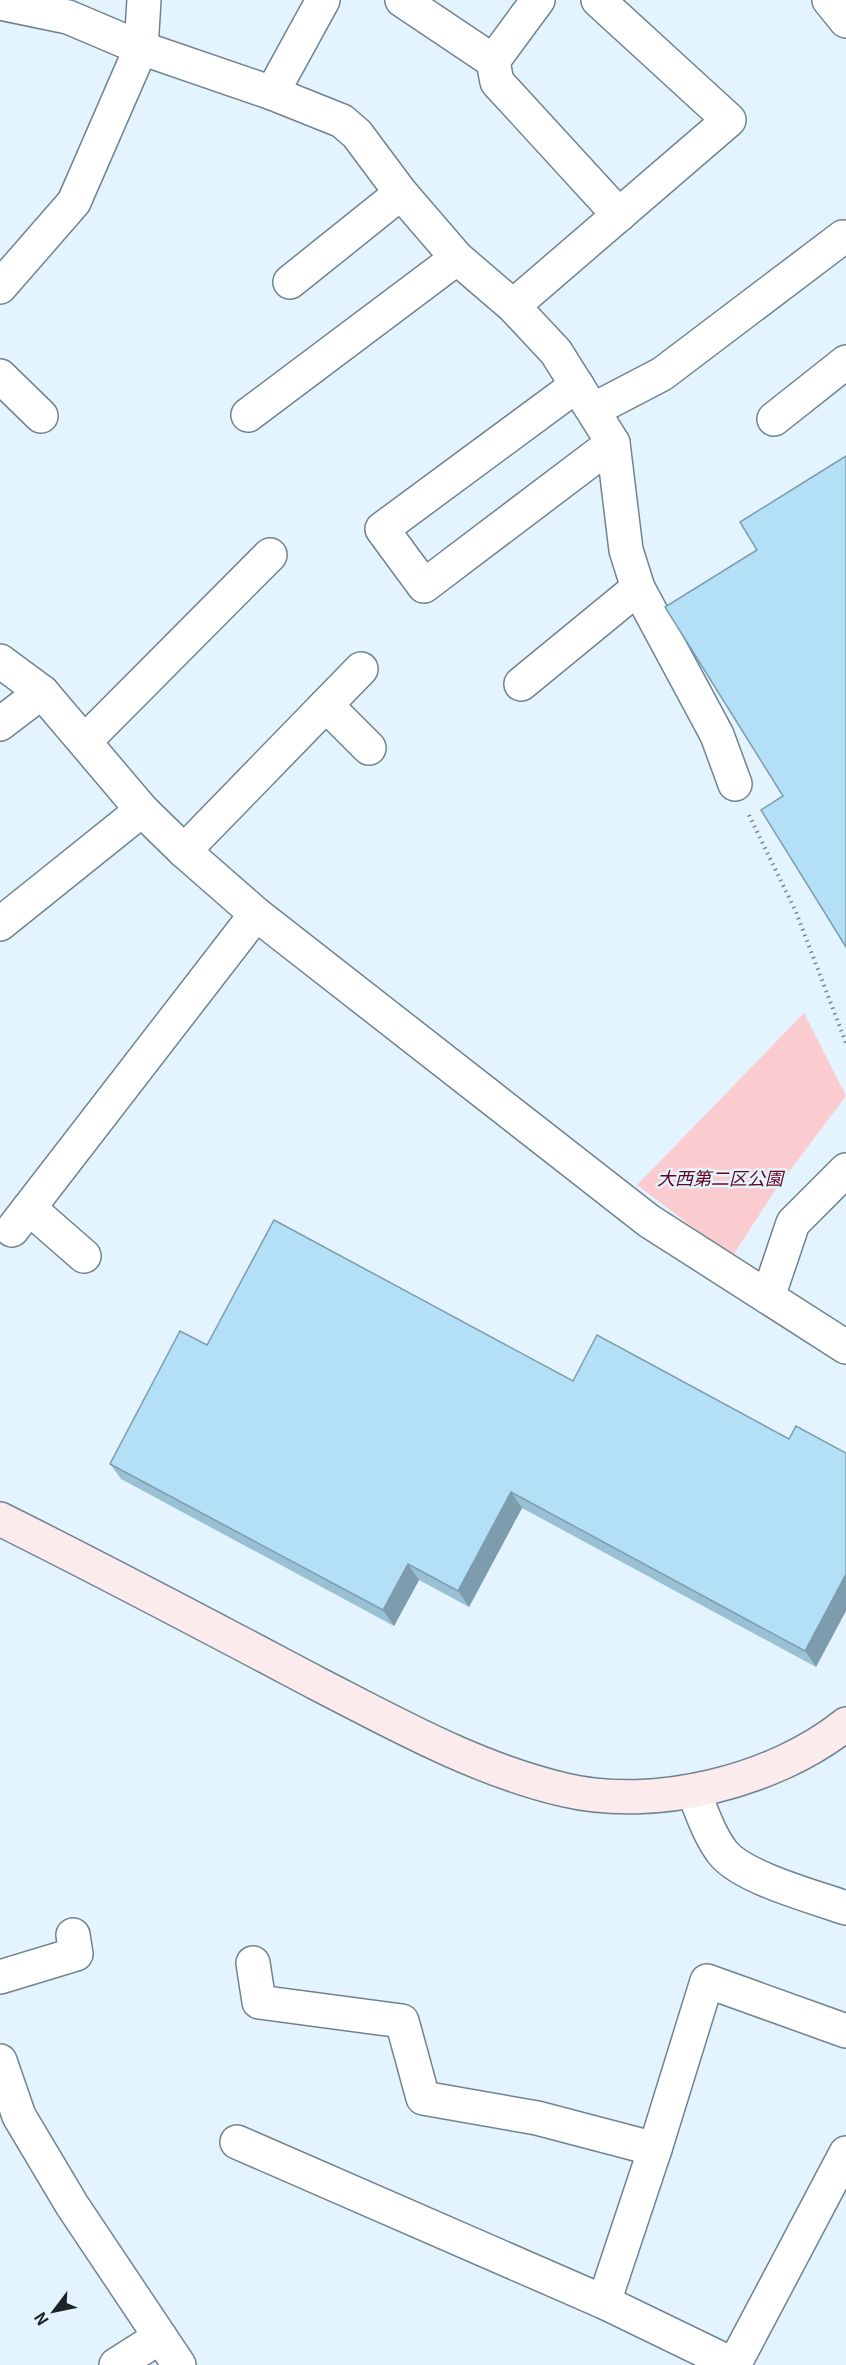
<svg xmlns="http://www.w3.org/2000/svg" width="846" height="2365" viewBox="0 0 846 2365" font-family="Georgia,'Noto Sans JP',serif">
	<rect width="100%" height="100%" fill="#e3f4fe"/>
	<path fill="#fbcccf" d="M804,1013L846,1096L776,1189L732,1257L637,1185Z"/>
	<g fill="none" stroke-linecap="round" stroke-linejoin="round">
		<defs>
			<g id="street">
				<path d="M402,0L493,61"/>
				<path d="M538,0L493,61L497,82L619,215"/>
				<path d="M829,0L846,21"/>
				<path d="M0,3L68,17L141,48L272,93L342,121L357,134L401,193L457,258L513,306L556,352L613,443L626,550L638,588L717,735L735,784"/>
				<path d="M272,93L323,0"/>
				<path d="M290,282L401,193"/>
				<path d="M0,287L74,202L141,48L144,0"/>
				<path d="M513,306L729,120L598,0"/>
				<path d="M0,376L41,416"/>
				<path d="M577,385L382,529L424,586L613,443"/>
				<path d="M593,410L662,374L843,237"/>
				<path d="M248,415L457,258"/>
				<path d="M774,419L846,362"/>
				<path d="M0,661L42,692L142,810L184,851L256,914L649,1221L846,1347"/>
				<path d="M521,684L638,588"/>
				<path d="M326,705L369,748"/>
				<path d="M0,724L42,692"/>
				<path d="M85,741L270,555"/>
				<path d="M184,851L361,669"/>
				<path d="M0,924L142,810"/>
				<path d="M29,1208L84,1256"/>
				<path d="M12,1230L256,914"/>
				<path d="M768,1297L793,1223L846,1170"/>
				<path d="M693,1791C702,1812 709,1835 723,1853C743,1878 815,1897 846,1908"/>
				<path d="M253,1963L259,2002L402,2021L423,2098L537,2118L655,2149"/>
				<path d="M0,1977L76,1954L73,1935"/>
				<path d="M0,2061L19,2116L72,2205L179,2365"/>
				<path d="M237,2142L604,2302L734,2365"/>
				<path d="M604,2302L655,2149L707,1981L846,2031"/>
				<path d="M116,2365L160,2337"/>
				<path d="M734,2365L846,2153"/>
			</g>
			<path id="secondary" d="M0,1519C107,1572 212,1628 318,1684C396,1724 478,1770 565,1790C654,1811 774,1782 846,1724"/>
		</defs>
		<use href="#street" stroke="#70838e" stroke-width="36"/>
		<use href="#secondary" stroke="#70838e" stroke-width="36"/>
		<path stroke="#7a868e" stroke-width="4" stroke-dasharray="1.5 4.5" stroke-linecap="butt" d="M749,815L796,912L846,1043"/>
		<use href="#street" stroke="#fff" stroke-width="33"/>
		<use href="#secondary" stroke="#fbebec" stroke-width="33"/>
	</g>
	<path fill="#9ac0d4" d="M597,1335L816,1667L522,1508L469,1607L419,1580L394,1626L121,1479L110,1464L207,1345L573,1381Z"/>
	<g fill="#7d9cad">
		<path d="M511,1492L522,1508L469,1607L458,1591Z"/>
		<path d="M408,1564L419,1580L394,1626L383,1610Z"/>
		<path d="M846,1574V1611L816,1667L805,1651Z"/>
	</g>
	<g fill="#b3dff7" stroke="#7d9cad" stroke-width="1.5">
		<path d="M846,456V947L761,810L783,796L665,607L757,550L740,522Z"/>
		<path d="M274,1220L573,1381L597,1335L789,1439L796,1426L846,1453V1574L805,1651L511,1492L458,1591L408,1564L383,1610L110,1464L180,1331L207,1345Z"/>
	</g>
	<g text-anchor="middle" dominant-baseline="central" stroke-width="5" stroke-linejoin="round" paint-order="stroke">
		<g font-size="18" font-style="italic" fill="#640620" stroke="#e3f4fe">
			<text x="720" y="1177">大西第二区公園</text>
		</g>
	</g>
	<g transform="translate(54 2311) rotate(238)" stroke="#e3f4fe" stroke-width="4.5" paint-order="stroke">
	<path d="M0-4.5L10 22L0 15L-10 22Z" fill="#1d2429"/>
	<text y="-9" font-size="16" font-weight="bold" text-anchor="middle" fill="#1d2429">N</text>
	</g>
</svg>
